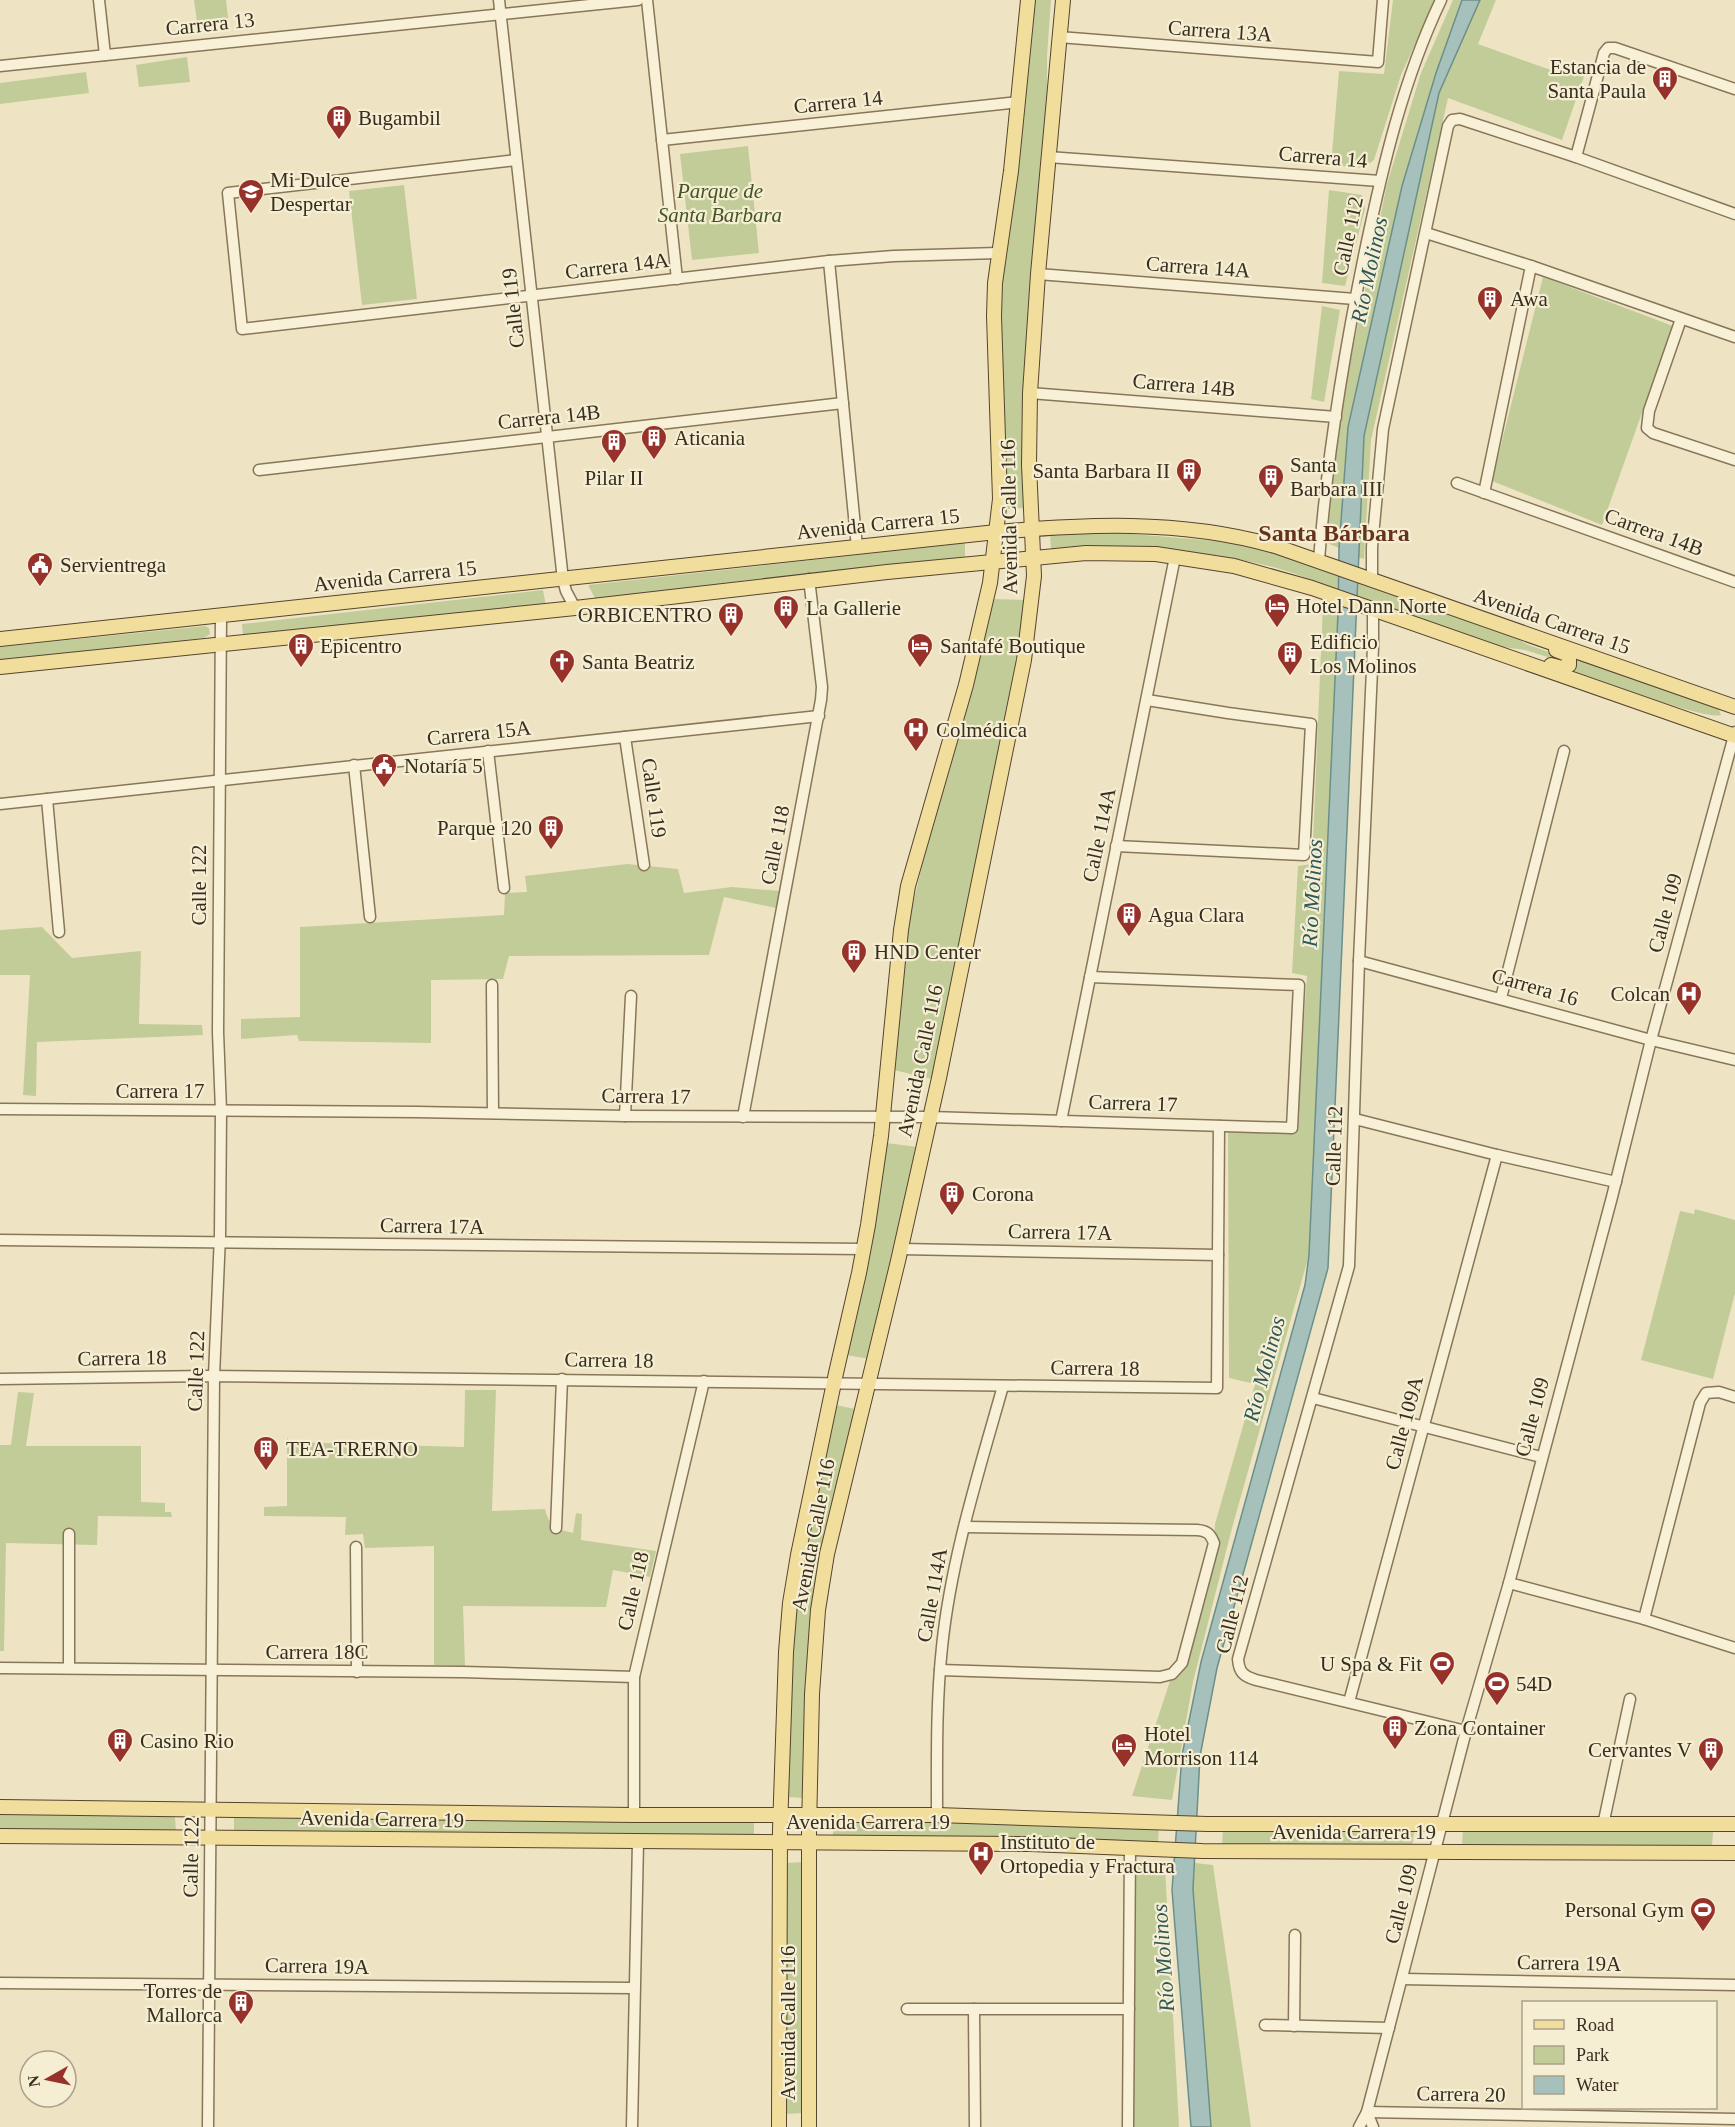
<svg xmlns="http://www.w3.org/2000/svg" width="1735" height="2127" viewBox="0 0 1735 2127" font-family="Georgia,serif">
	<rect width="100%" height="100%" fill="#eee4c4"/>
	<g fill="#c2cc98">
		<path d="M194,0H226L229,26L198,29Z"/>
		<path d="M1035,0H1051L1047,56V98L1024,377L1023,432L1025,508L1006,509L1001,288L1023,121Z"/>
		<path d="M1393,0H1435L1401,75L1374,160L1363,168L1331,165L1339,71L1384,74Z"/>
		<path d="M1453,0H1462L1436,73L1402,186L1348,427L1339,548L1327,543L1337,426L1387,184L1421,73Z"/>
		<path d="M1480,0H1496L1478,44L1562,74L1573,62L1588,65L1562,140L1448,98L1371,440L1364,559L1358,557L1364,436L1439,93Z"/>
		<path d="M187,57L190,82L139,87L136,65Z"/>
		<path d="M86,72L89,93L0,104V83Z"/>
		<path d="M748,146L759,253L692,260L680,154Z"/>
		<path d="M404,185L417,299L362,305L349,191Z"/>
		<path d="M1329,190L1362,195L1365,209L1345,286L1322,283Z"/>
		<path d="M1543,277L1673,326L1602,525L1492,481Z"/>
		<path d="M1322,306L1340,310L1324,402L1311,399Z"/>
		<path d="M1108,532L1241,543L1338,573V589C1316,582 1295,573 1273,567C1200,548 1125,545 1051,549L1050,534Z"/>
		<path d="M965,543V558L749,580L596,600L588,585Z"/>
		<path d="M1357,582L1516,637L1526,644L1557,655V660L1525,650L1503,647L1357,596Z"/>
		<path d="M543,590L546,606L243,635L242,624Z"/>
		<path d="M993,599L1026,600L1018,663L932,1079L894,1070L908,925L928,840L979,661Z"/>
		<path d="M1323,604L1338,613L1309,1255L1232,1528L1193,1682L1172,1800L1132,1796L1171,1678L1184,1669L1214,1545L1215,1524L1255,1384L1229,1378L1228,1130L1296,1127L1307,976L1292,973L1298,866L1312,864Z"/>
		<path d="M205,626L209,628L210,634L204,638L0,660V647Z"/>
		<path d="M1576,656L1718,707L1721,715C1706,721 1594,678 1571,671L1577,665Z"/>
		<path d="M627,864L678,869L684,893L732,887L780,891L776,908L724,897L709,955L509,956L503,979L431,980V1043L299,1041L297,1035L241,1039V1019L300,1017V927L504,915L505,893L527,892L525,876Z"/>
		<path d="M42,927L72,958L141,951L139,1024L202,1025L203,1035L37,1042L36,1096L23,1095L30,975H0V930Z"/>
		<path d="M886,1143L918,1147L870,1359L846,1355Z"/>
		<path d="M1695,1209L1735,1220V1293L1713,1379L1641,1360L1680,1211L1694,1214Z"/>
		<path d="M465,1390H496L492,1511L545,1509C549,1527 557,1529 573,1533L576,1513L582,1514L581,1540L656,1551L650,1577L613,1570L606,1607L463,1606L465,1666L434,1665V1546L365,1548L363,1534L345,1535L346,1517L264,1516V1507L287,1506V1437L289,1442L464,1447Z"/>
		<path d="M18,1392L34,1393L26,1446H141V1502L165,1503V1512H171L172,1517L98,1516L97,1545L6,1543L4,1651H0V1445H11Z"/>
		<path d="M836,1405L855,1409L837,1484L804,1798L788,1797L795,1604L804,1550Z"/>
		<path d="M0,1814L175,1817L176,1832L0,1830Z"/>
		<path d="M234,1817H393L754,1822V1835L234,1832Z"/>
		<path d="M833,1819L987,1820L1159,1828L1158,1843L1065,1838H833Z"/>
		<path d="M1223,1829L1414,1832L1412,1848L1222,1846Z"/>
		<path d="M1463,1830L1713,1832L1712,1847L1462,1846Z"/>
		<path d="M803,1862L804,2113L785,2114L786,1863Z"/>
		<path d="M1134,1863L1165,1867L1179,2127H1131Z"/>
		<path d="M1195,1863L1213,1865L1251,2127H1211L1193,1889Z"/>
	</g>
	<path fill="#a6c1bb" stroke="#6c8f89" stroke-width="1.5" d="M1462,0H1480L1439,93L1364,436L1328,1268L1217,1668L1200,1756L1193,1889L1211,2127H1191L1172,1890L1182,1755L1201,1662L1305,1285L1309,1255L1338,613L1339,548L1348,427L1402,186L1436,73Z"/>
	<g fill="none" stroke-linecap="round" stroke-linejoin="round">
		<defs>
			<g id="minor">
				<path d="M99,0L105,55"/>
				<path d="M499,0L563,580L566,591L575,608"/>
				<path d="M647,0L677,279"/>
				<path d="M1059,37L1378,62L1383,0"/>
				<path d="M0,66L638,0"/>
				<path d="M662,140L1019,102"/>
				<path d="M1048,157L1380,181"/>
				<path d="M1576,157L1604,53L1608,48H1615L1735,89"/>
				<path d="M516,160L228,193L242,329L829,261L894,256L998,253"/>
				<path d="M1426,233L1531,266L1735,337"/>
				<path d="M829,261L857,547"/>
				<path d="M1038,274L1355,299"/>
				<path d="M1681,319L1649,411L1647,428L1653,433L1735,460"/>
				<path d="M1030,393L1336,417"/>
				<path d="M259,470L843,403"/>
				<path d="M1457,483L1735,582"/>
				<path d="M1484,493L1531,266"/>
				<path d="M1319,560C1327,457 1344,353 1365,251C1383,165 1403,80 1441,0"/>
				<path d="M1372,579V547L1383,429L1448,126L1452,120L1460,119L1576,157L1735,214"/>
				<path d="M1373,609V647L1359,961L1349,1266L1238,1659C1239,1672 1243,1676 1256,1680L1466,1731"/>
				<path d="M625,737L644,865"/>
				<path d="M488,751L504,888"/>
				<path d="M354,765L370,917"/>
				<path d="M47,799L59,932"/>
				<path d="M0,804L819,716"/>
				<path d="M1116,846L1304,855L1311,724L1228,713L1147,700"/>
				<path d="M1359,961L1651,1040L1735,1060"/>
				<path d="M492,985L493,1113"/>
				<path d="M1501,998L1564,751"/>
				<path d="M0,1109L417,1112L625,1116L930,1117L1292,1128L1299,985L1090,977"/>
				<path d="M625,1116L631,996"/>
				<path d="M743,1117L821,700L822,687L809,579"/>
				<path d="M1355,1119L1497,1155L1616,1182"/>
				<path d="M1061,1121L1175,557"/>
				<path d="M0,1240L864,1249"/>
				<path d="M901,1249L1218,1255"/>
				<path d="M0,1379L207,1376L1217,1388L1219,1126"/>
				<path d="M1313,1398L1541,1457"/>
				<path d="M556,1528L562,1379"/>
				<path d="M356,1547L357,1672"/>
				<path d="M1509,1583L1644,1619L1735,1648"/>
				<path d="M1644,1619L1700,1403L1706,1393L1719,1392L1735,1397"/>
				<path d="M0,1668L463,1672L634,1677"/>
				<path d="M69,1668V1534"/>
				<path d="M940,1670L1160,1677L1172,1674L1182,1663L1214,1543C1210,1533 1207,1531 1197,1530L965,1527"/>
				<path d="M1349,1702L1497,1155"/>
				<path d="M634,1815V1677L704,1381"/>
				<path d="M937,1815C937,1759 936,1703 942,1647C951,1559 979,1471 1003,1386"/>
				<path d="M1603,1825L1630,1699"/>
				<path d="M1402,1979L1735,1985"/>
				<path d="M0,1983L633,1988"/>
				<path d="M907,2009H1129"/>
				<path d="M974,2009L975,2127"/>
				<path d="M1265,2025L1389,2028"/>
				<path d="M1294,2026L1295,1935"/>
				<path d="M1367,2112L1735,2119"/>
				<path d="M1367,2112L1373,2127"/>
				<path d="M208,2127L214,1376L220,1235L221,1111L218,1032L221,616"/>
				<path d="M632,2127L638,1842"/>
				<path d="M1128,2127L1130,1847"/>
				<path d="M1359,2127L1367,2112L1466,1731L1509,1583L1612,1197L1651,1040L1735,732"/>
			</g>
			<g id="major">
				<path d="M0,639L987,533C1084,524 1180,519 1275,546L1735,707"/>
				<path d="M1551,665L1562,668L1569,665V655L1556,650"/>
				<path d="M0,667L575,608L887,572L1086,553L1156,554L1234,566L1312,588L1735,736"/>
				<path d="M0,1807L634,1815H937L1207,1824H1735"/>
				<path d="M0,1836L1030,1844L1202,1851L1735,1853"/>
				<path d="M779,2127L780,1829L786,1652L790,1603L798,1555L836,1373L859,1273L868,1225L881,1136L901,930L908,886L966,685L990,583L1000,499L994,316L995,283L1011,171L1028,0"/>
				<path d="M809,2127V1829L812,1694L818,1610L827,1554L898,1261L939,1078L1024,660L1034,576L1029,465L1030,393L1038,274L1063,0"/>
			</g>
		</defs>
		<use href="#minor" stroke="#88765a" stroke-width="13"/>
		<use href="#major" stroke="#56442f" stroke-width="16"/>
		<use href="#minor" stroke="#f9f1d7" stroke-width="10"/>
		<use href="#major" stroke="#f1dd9c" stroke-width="14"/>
	</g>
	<defs>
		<symbol id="building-pin" viewBox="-11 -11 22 30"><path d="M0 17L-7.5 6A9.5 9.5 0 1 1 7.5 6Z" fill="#97322b" stroke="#f5eed3"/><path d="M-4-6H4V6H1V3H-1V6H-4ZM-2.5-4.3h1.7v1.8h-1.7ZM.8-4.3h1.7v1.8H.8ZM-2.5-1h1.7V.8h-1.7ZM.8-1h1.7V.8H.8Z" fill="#fff"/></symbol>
		<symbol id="school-pin" viewBox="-11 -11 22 30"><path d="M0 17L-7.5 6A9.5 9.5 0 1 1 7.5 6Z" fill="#97322b" stroke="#f5eed3"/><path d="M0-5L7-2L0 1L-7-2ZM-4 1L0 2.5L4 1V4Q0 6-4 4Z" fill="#fff"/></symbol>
		<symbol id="civic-pin" viewBox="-11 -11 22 30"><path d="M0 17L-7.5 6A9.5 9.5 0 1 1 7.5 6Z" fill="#97322b" stroke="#f5eed3"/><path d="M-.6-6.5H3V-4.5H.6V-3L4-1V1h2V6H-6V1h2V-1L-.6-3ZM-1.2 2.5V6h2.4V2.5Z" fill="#fff"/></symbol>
		<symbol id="hotel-pin" viewBox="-11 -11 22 30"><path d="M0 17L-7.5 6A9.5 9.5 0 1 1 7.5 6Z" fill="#97322b" stroke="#f5eed3"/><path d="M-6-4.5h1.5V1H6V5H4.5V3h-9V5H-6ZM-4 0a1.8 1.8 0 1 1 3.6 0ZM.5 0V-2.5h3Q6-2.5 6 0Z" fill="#fff"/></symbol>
		<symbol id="church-pin" viewBox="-11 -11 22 30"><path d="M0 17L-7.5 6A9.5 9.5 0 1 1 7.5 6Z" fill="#97322b" stroke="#f5eed3"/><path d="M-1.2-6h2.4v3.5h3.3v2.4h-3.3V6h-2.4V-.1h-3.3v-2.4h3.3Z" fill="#fff"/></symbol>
		<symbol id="hospital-pin" viewBox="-11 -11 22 30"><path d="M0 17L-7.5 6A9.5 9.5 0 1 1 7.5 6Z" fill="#97322b" stroke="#f5eed3"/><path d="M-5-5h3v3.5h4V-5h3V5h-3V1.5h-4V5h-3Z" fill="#fff"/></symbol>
		<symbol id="stadium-pin" viewBox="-11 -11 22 30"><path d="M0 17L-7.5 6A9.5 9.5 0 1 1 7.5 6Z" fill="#97322b" stroke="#f5eed3"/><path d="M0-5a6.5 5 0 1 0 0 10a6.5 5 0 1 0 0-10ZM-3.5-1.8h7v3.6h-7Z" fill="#fff"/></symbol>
	</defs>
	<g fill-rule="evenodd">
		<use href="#building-pin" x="1650" y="64" width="30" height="40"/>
		<use href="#building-pin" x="324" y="103" width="30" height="40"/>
		<use href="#school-pin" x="236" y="177" width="30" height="40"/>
		<use href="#building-pin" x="1475" y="284" width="30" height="40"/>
		<use href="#building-pin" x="639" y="423" width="30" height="40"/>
		<use href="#building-pin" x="599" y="427" width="30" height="40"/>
		<use href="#building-pin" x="1174" y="456" width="30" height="40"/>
		<use href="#building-pin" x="1256" y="462" width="30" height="40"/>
		<use href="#civic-pin" x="25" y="550" width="30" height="40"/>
		<use href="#hotel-pin" x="1262" y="591" width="30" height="40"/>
		<use href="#building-pin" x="771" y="593" width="30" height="40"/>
		<use href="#building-pin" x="716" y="600" width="30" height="40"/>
		<use href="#building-pin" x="286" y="631" width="30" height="40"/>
		<use href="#hotel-pin" x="905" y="631" width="30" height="40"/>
		<use href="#building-pin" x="1275" y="639" width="30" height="40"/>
		<use href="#church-pin" x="547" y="647" width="30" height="40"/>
		<use href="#hospital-pin" x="901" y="715" width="30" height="40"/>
		<use href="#civic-pin" x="369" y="751" width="30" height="40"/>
		<use href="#building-pin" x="536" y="813" width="30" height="40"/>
		<use href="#building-pin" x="1114" y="900" width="30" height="40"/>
		<use href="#building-pin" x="839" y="937" width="30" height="40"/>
		<use href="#hospital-pin" x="1674" y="979" width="30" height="40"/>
		<use href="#building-pin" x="937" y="1179" width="30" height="40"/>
		<use href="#building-pin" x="251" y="1434" width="30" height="40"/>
		<use href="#stadium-pin" x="1427" y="1649" width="30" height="40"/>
		<use href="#stadium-pin" x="1482" y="1669" width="30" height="40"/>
		<use href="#building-pin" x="1380" y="1713" width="30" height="40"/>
		<use href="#building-pin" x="105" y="1726" width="30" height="40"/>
		<use href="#hotel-pin" x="1109" y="1731" width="30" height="40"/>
		<use href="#building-pin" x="1696" y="1735" width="30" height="40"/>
		<use href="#hospital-pin" x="966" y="1839" width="30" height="40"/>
		<use href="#stadium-pin" x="1688" y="1895" width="30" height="40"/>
		<use href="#building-pin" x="226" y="1988" width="30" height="40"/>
	</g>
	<g text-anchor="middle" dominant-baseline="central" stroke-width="4.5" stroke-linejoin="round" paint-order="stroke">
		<g font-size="21" fill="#382d1e" stroke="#f5eed3">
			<text transform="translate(210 24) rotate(-6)">Carrera 13</text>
			<text transform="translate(1220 31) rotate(4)">Carrera 13A</text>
			<text transform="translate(838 102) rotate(-6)">Carrera 14</text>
			<text transform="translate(1323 157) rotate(5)">Carrera 14</text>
			<text transform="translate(1348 236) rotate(-78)">Calle 112</text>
			<text transform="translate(617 266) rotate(-7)">Carrera 14A</text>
			<text transform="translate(1198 267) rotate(4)">Carrera 14A</text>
			<text transform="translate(513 308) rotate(-96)">Calle 119</text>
			<text transform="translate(1184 385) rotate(5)">Carrera 14B</text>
			<text transform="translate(549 417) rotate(-6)">Carrera 14B</text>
			<text transform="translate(1009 517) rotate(-91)">Avenida Calle 116</text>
			<text transform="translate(878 524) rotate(-6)">Avenida Carrera 15</text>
			<text transform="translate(1654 532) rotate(20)">Carrera 14B</text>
			<text transform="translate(395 576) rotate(-6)">Avenida Carrera 15</text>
			<text transform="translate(1552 621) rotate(19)">Avenida Carrera 15</text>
			<text transform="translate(479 733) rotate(-6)">Carrera 15A</text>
			<text transform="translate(654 798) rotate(82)">Calle 119</text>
			<text transform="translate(1099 835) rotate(-78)">Calle 114A</text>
			<text transform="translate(775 845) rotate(-79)">Calle 118</text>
			<text transform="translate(199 885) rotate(-90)">Calle 122</text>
			<text transform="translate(1665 913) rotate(-75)">Calle 109</text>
			<text transform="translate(1535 987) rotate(16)">Carrera 16</text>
			<text transform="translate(920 1061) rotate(-78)">Avenida Calle 116</text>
			<text x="160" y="1091">Carrera 17</text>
			<text transform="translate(646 1096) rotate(1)">Carrera 17</text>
			<text transform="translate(1133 1103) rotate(2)">Carrera 17</text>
			<text transform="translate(1334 1146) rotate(-88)">Calle 112</text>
			<text transform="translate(432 1226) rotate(1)">Carrera 17A</text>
			<text transform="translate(1060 1232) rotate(1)">Carrera 17A</text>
			<text transform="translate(122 1358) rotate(-1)">Carrera 18</text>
			<text transform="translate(609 1360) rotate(1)">Carrera 18</text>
			<text transform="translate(1095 1368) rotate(1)">Carrera 18</text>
			<text transform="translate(196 1371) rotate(-88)">Calle 122</text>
			<text transform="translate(1532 1417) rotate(-75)">Calle 109</text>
			<text transform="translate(1404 1423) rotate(-75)">Calle 109A</text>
			<text transform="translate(813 1535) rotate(-79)">Avenida Calle 116</text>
			<text transform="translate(633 1591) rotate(-77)">Calle 118</text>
			<text transform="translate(932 1595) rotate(-80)">Calle 114A</text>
			<text transform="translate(1232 1614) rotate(-76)">Calle 112</text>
			<text x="317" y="1652">Carrera 18C</text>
			<text transform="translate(382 1819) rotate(1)">Avenida Carrera 19</text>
			<text x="868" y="1822">Avenida Carrera 19</text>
			<text x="1354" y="1832">Avenida Carrera 19</text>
			<text transform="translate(191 1857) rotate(-89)">Calle 122</text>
			<text transform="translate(1401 1904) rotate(-76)">Calle 109</text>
			<text transform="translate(1569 1963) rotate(1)">Carrera 19A</text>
			<text transform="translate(317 1966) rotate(1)">Carrera 19A</text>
			<text transform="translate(788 2023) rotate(-90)">Avenida Calle 116</text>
			<text transform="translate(1461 2094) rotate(1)">Carrera 20</text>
		</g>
		<g font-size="21" fill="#382d1e" stroke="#f5eed3" text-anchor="start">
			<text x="1646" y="67" text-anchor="end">Estancia de<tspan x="1646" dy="24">Santa Paula</tspan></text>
			<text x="358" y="118">Bugambil</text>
			<text x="270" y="180">Mi Dulce<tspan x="270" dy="24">Despertar</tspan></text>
			<text x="1510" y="299">Awa</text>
			<text x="674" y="438">Aticania</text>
			<text x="1290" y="465">Santa<tspan x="1290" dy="24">Barbara III</tspan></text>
			<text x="1170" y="471" text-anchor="end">Santa Barbara II</text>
			<text x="614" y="478" text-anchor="middle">Pilar II</text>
			<text x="60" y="565">Servientrega</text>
			<text x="1296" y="606">Hotel Dann Norte</text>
			<text x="806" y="608">La Gallerie</text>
			<text x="712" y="615" text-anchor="end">ORBICENTRO</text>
			<text x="1310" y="642">Edificio<tspan x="1310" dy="24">Los Molinos</tspan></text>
			<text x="320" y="646">Epicentro</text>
			<text x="940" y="646">Santafé Boutique</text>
			<text x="582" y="662">Santa Beatriz</text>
			<text x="936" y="730">Colmédica</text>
			<text x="404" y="766">Notaría 5</text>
			<text x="532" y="828" text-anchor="end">Parque 120</text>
			<text x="1148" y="915">Agua Clara</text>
			<text x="874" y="952">HND Center</text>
			<text x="1670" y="994" text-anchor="end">Colcan</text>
			<text x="972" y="1194">Corona</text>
			<text x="286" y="1449">TEA-TRERNO</text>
			<text x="1422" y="1664" text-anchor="end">U Spa &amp; Fit</text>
			<text x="1516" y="1684">54D</text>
			<text x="1414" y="1728">Zona Container</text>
			<text x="1144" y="1734">Hotel<tspan x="1144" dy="24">Morrison 114</tspan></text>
			<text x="140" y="1741">Casino Rio</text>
			<text x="1692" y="1750" text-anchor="end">Cervantes V</text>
			<text x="1000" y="1842">Instituto de<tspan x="1000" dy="24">Ortopedia y Fractura</tspan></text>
			<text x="1684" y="1910" text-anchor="end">Personal Gym</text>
			<text x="222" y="1991" text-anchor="end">Torres de<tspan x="222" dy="24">Mallorca</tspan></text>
		</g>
		<g font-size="21" font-style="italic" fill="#455525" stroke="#f5eed3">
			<text x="720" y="191">Parque de<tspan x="720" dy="24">Santa Barbara</tspan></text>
		</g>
		<g font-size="22" font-style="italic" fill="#2e5858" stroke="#f5eed3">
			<text transform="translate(1369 270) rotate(-78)">Río Molinos</text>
			<text transform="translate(1312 893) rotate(-87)">Río Molinos</text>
			<text transform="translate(1264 1369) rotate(-75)">Río Molinos</text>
			<text transform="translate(1163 1958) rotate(-94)">Río Molinos</text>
		</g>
		<g font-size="24" font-weight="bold" fill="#65321e" stroke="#f5eed3">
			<text x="1334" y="533">Santa Bárbara</text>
		</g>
	</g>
	<rect x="1522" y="2001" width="195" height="108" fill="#f5eed3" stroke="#a9a18b" stroke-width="1.5"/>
	<rect x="1534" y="2020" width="30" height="9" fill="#f1dd9c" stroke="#a9a18b" stroke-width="1.5"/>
	<text x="1576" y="2031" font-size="18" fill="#382d1e">Road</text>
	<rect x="1534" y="2046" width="30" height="18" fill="#c2cc98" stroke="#a9a18b" stroke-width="1.5"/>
	<text x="1576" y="2061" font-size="18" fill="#382d1e">Park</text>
	<rect x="1534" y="2076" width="30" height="18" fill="#a6c1bb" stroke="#a9a18b" stroke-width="1.5"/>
	<text x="1576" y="2091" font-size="18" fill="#382d1e">Water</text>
	<g transform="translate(48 2079) rotate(261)"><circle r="28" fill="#f5eed3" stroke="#a9a18b" stroke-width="1.5"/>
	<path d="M0-4.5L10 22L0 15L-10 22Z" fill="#97322b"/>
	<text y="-9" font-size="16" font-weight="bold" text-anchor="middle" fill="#382d1e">N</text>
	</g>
</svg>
